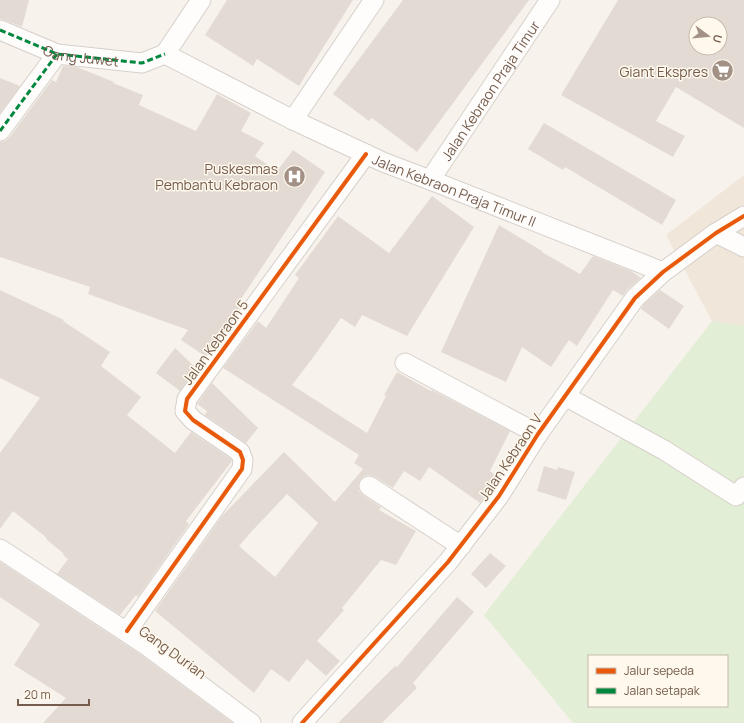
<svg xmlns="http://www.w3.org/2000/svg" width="744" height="723" viewBox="0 0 744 723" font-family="Manrope,sans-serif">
	<rect width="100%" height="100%" fill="#f7f3ec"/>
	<path fill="#f0e6da" d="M744,175V326L712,321L666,235Z"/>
	<path fill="#e3eed7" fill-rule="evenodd" d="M712,321L744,326V723H573L484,615ZM589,656H727V706H589Z"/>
	<g fill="#e3dbd3" fill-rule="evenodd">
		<path d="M0,0H29L22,27L4,20L0,19Z"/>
		<path d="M227,0H353L299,86L257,59L253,66L205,35Z"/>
		<path d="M403,0H529L417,152L372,118L369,121L333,94Z"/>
		<path d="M618,0H744V128L676,87L656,121L685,136L673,157L561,95ZM696,24H720V48H696Z"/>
		<path d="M63,66L77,67L114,82L113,83L143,95L139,105L196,131L217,94L251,113L241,131L264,143L255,156L277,171L293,150L325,172L243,296L237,305L240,307L205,356L181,340L188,330L88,294L90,287L0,257V142L5,141L9,138L52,80L56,82Z"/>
		<path d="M0,78L20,86L0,113Z"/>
		<path d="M544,123L676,200L662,225L565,167L563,170L528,149Z"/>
		<path d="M432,196L474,227L407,336L362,315L355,327L341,318L312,359L292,385L367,433L386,396L384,395L397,372L431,391L432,390L510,431L490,471L498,477L480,503L429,467L420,481L404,471L393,488L375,477L369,475L364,476L360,480L358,485L359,491L363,495L381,507L379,510L416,531L396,565L381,560L342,608L344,610L317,641L340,661L326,676L307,659L289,682L271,669L254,693L155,611L222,516L284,452L335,502L363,469L354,463L359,455L223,368L258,321L266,328L299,278L295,275L338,216L389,253ZM287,494L318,523L275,577L239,546L253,530Z"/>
		<path d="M499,225L542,251V252L580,274L593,256L631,271L641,278L627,290L623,296L613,290L577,346L569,340L551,367L522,347L506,382L441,352Z"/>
		<path d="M0,290L64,320L63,321L110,352L101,366L141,397L127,415L175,453L191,432L231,459L232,461L186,521L189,524L138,597L136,595L120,615L57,574L68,559L63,555L64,554L46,539L47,538L13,511L0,529V453L40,398L0,378Z"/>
		<path d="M660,290L684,306L669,329L641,309L643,305Z"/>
		<path d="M175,348L196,368L180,391L156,373Z"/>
		<path d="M212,383L258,428L246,443L205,415L207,411L197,404Z"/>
		<path d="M544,466L557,470L558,467L575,472L566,500L537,491Z"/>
		<path d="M490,553L506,566L486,588L471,574Z"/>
		<path d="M0,562L140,654L233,723H43L66,698L14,665L40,624L0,597Z"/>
		<path d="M457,597L474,612L413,683L417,688L382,723H338L395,666L397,667Z"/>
	</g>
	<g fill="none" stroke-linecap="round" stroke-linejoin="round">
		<defs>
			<g id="street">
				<path id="s1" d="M0,30L57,54L142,63L165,54"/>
				<path id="s2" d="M165,54L293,120L383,162L430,180L663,272"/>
				<path d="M165,54L201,0"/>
				<path d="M293,120L374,0"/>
				<path d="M0,131L57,54"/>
				<path id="s3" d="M430,180L550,0"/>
				<path d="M716,233L744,247"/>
				<path d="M405,363L538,434"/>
				<path d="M565,396L664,450L736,496L744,487"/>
				<path d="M369,486L461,546"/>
				<path d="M0,549L146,645L251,723"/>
				<path d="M127,631L242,469L243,460L240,452L193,420L185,411L187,399L366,154"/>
				<path d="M302,723L448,562L499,496L538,434L635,298L663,272L716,233L744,216"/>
			</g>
		</defs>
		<use href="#street" stroke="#d6d0ca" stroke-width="21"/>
		<use href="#street" stroke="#fefdfc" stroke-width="19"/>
		<g stroke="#00873e" stroke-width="3" stroke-dasharray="6 3" stroke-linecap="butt">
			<path d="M0,30L57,54L142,63L165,54"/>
			<path d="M0,131L57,54"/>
		</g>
		<defs>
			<g id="cycleway">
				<path d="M127,631L242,469L243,460L240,452L193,420L185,411L187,399L366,154"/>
				<path d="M302,723L448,562L499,496L538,434L635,298L663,272L716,233L744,216"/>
			</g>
		</defs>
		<use href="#cycleway" stroke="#fef8ed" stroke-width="6"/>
		<use href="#cycleway" stroke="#e8590c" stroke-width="4"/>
	</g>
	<defs>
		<symbol id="supermarket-disc" viewBox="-11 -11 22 22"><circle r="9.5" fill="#a29184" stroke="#fef8ed"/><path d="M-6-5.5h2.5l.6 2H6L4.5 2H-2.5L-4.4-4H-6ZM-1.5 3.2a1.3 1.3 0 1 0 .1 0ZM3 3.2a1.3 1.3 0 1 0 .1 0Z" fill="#fff"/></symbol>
		<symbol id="hospital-disc" viewBox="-11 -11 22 22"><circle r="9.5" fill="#a29184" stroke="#fef8ed"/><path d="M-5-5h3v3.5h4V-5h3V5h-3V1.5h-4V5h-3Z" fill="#fff"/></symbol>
	</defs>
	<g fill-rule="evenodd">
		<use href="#supermarket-disc" x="710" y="58" width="25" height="25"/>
		<use href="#hospital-disc" x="282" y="164" width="25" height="25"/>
	</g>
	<g text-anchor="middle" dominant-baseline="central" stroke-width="3" stroke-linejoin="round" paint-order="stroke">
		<g font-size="14" fill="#755c4c" stroke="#fef8ed">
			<text stroke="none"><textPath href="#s1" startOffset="86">Gang Juwet</textPath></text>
			<text stroke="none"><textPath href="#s3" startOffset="108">Jalan Kebraon Praja Timur</textPath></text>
			<text stroke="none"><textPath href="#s2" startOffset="320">Jalan Kebraon Praja Timur II</textPath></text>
			<text transform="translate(215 342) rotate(-54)">Jalan Kebraon 5</text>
			<text transform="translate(510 457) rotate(-56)">Jalan Kebraon V</text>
			<text transform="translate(173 652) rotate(36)">Gang Durian</text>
		</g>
		<g font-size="14" fill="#755c4c" stroke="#fef8ed" text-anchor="end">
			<text x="708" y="71">Giant Ekspres</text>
			<text x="278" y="168">Puskesmas<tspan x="278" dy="16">Pembantu Kebraon</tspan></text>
		</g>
	</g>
	<rect x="588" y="655" width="140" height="52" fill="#fef8ed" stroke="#c7baad"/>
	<rect x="596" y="668" width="20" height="6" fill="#e8590c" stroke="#c7baad"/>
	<text x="624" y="675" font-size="12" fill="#755c4c">Jalur sepeda</text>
	<rect x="596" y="688" width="20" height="6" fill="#00873e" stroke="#c7baad"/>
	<text x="624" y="695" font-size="12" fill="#755c4c">Jalan setapak</text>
	<g transform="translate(708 36) rotate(106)"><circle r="19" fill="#fef8ed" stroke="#c7baad"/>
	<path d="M0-3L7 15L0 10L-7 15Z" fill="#a29184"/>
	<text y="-6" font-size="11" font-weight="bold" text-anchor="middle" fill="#755c4c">U</text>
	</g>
	<path d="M18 699v6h71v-6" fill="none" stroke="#755c4c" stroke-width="2"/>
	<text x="24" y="699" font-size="12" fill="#755c4c" stroke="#fef8ed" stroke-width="3" paint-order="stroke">20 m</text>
</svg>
